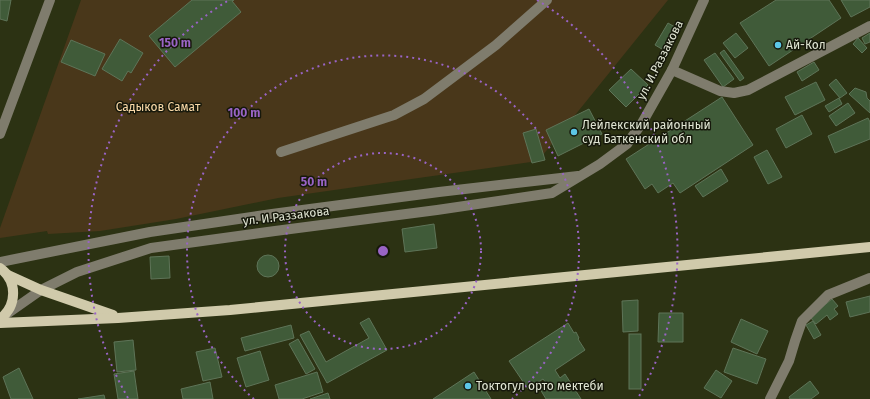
<svg xmlns="http://www.w3.org/2000/svg" width="870" height="399" viewBox="0 0 870 399" font-family="'Fira Sans',sans-serif">
	<rect width="100%" height="100%" fill="#2c3213"/>
	<path fill="#49371a" d="M81,0H668L538,161L278,198L176,219L100,231L48,234L47,231L0,238V228Z"/>
	<g fill="#405b39" stroke="#5e7458">
		<path d="M0,0H11L7,21L0,19Z"/>
		<path d="M192,0H234L232,1L241,12L175,67L149,36Z"/>
		<path d="M776,0H829L841,18L769,66L740,23Z"/>
		<path d="M841,0H870V7L851,17Z"/>
		<path d="M668,23L680,30L667,52L655,45Z"/>
		<path d="M736,33L748,48L735,58L723,43Z"/>
		<path d="M870,33V42L865,44L862,38Z"/>
		<path d="M858,38L867,48L862,53L853,44Z"/>
		<path d="M120,39L143,53L131,73L128,71L122,81L102,69Z"/>
		<path d="M71,40L105,54L95,76L61,62Z"/>
		<path d="M724,50L744,78L740,81L720,53Z"/>
		<path d="M715,53L734,79L723,87L704,60Z"/>
		<path d="M814,62L819,70L802,81L797,72Z"/>
		<path d="M631,69L648,85L626,107L609,90Z"/>
		<path d="M836,79L847,93L840,98L829,85Z"/>
		<path d="M816,82L825,100L795,115L785,97Z"/>
		<path d="M855,88L866,92L867,98L870,101V113L849,94Z"/>
		<path d="M722,97L753,145L680,193L673,183L658,193L652,184L645,189L626,159Z"/>
		<path d="M839,98L842,104L829,112L825,106Z"/>
		<path d="M848,103L855,113L836,126L829,116Z"/>
		<path d="M589,109L602,134L558,156L546,130Z"/>
		<path d="M802,115L812,134L786,148L776,129Z"/>
		<path d="M868,118L870,122V139L835,153L828,136Z"/>
		<path d="M536,129L545,160L532,163L523,133Z"/>
		<path d="M767,150L782,177L768,184L754,157Z"/>
		<path d="M721,169L728,181L703,197L695,186Z"/>
		<path d="M434,224L437,248L405,252L402,229Z"/>
		<circle cx="268" cy="266" r="11"/>
		<path d="M169,256L170,278L151,279L150,257Z"/>
		<path d="M870,296V312L850,317L846,302Z"/>
		<path d="M832,299L838,306L834,309L838,314L830,320L827,315L816,324L810,317Z"/>
		<path d="M638,300V331L623,332L622,301Z"/>
		<path d="M659,313H683V342H658Z"/>
		<path d="M369,318L387,350L327,383L300,335L309,331L326,362L369,338L360,323Z"/>
		<path d="M741,319L768,331L757,354L731,342Z"/>
		<path d="M813,321L821,335L814,339L806,325Z"/>
		<path d="M568,323L574,333L576,332L579,338L578,339L585,350L555,370L560,378L565,374L581,399H546L540,389L547,384L543,379L528,389L509,361Z"/>
		<path d="M291,325L294,338L245,351L241,338Z"/>
		<rect x="629" y="334" width="12" height="55"/>
		<path d="M298,339L315,369L306,374L289,344Z"/>
		<path d="M133,340L136,370L117,372L114,342Z"/>
		<path d="M215,348L222,377L203,381L196,352Z"/>
		<path d="M733,348L766,359L757,384L724,372Z"/>
		<path d="M260,351L269,380L246,387L237,358Z"/>
		<path d="M19,368L33,399H11L3,377Z"/>
		<path d="M716,370L732,381L721,398L704,388Z"/>
		<path d="M134,371L138,399H118L114,374Z"/>
		<path d="M317,372L323,392L302,399H279L275,385Z"/>
		<path d="M474,372L491,399H433Z"/>
		<path d="M810,381L819,393L811,399H790L789,397Z"/>
		<path d="M210,382L213,399H183L181,389Z"/>
		<path d="M328,393L330,399H310Z"/>
		<path d="M104,395L105,399H78Z"/>
	</g>
	<g fill="none" stroke-linecap="round" stroke-linejoin="round">
		<g stroke="#7f7c6d" stroke-width="10">
			<path d="M672,70L720,91L734,93L748,90L870,26"/>
			<path d="M0,134L50,0"/>
			<path d="M281,152L394,115L424,99L496,45L547,0"/>
			<path d="M0,262L150,232L272,214L439,192L578,176"/>
			<path d="M4,316L41,290L77,272L151,248L275,231L437,210L552,193L600,164L627,144L642,123L672,70L704,0"/>
			<path d="M770,399L789,361L795,341L802,321L828,295L870,278"/>
		</g>
		<g stroke="#d0caab" stroke-width="10">
			<path d="M0,268C18,281 17,306 0,319"/>
			<path d="M8,275L41,290L113,315"/>
			<path d="M0,323L118,318L230,310L870,247"/>
		</g>
	</g>
	<g fill="none" stroke="#9964c5" stroke-width="2" stroke-dasharray="2 4">
		<circle cx="383" cy="251" r="98"/>
		<path d="M254 399A196 196 0 1 1 512 399"/>
		<path d="M128 398A294 294 0 0 1 229 0M537 0A294 294 0 0 1 638 398"/>
	</g>
	<g fill="#5cc7e7" stroke="#16180b" stroke-width="1.5">
		<circle cx="778" cy="45" r="4"/>
		<circle cx="574" cy="132" r="4"/>
		<circle cx="468" cy="386" r="4"/>
	</g>
	<g text-anchor="middle" dominant-baseline="central" stroke-width="3" stroke-linejoin="round" paint-order="stroke">
		<g font-size="12" fill="#e0e5d3" stroke="#16180b" text-anchor="start">
			<text x="786" y="45">Ай-Кол</text>
			<text x="582" y="125">Лейлекский районный<tspan x="582" dy="14">суд Баткенский обл</tspan></text>
			<text x="476" y="386">Токтогул орто мектеби</text>
		</g>
		<g font-size="12" fill="#e0e5d3" stroke="#16180b">
			<text transform="translate(660 60) rotate(-63)">ул. И.Раззакова</text>
			<text transform="translate(286 216) rotate(-7)">ул. И.Раззакова</text>
		</g>
		<g font-size="12" fill="#fbdaa8" stroke="#16180b">
			<text x="158" y="107">Садыков Самат</text>
		</g>
	</g>
	<circle cx="383" cy="251" r="6" fill="#9964c5" stroke="#16180b" stroke-width="2"/>
	<g font-size="12" text-anchor="middle" font-weight="bold" fill="#9964c5" stroke="#16180b" stroke-width="3" stroke-linejoin="round" paint-order="stroke">
		<text x="175" y="47">150 m</text>
		<text x="244" y="117">100 m</text>
		<text x="314" y="186">50 m</text>
	</g>
</svg>
